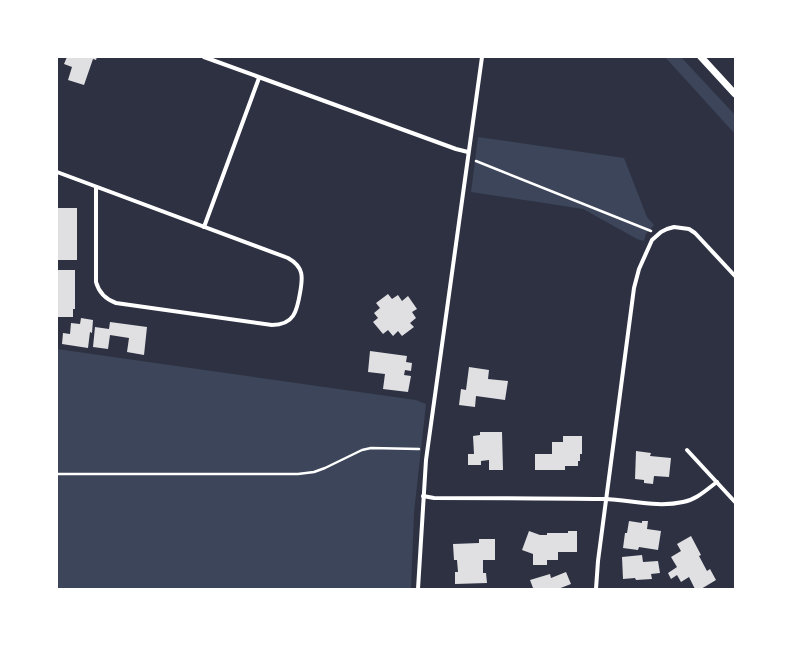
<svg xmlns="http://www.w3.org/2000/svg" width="792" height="646" viewBox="0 0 792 646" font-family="Manrope,sans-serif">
	<rect width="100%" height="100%" fill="#2d3142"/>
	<g fill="#3c4559">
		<path d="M665,57H681L735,115V134Z"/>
		<path d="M478,137L624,158L647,217L654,225L646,234L644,241L637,239L583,209L471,192Z"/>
		<path d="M57,349L416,400L426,404L414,513L411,589H57Z"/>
	</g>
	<g fill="#e0e0e3">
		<path d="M67,57H97L96,60L93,59L84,85L68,80L72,67L64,64Z"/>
		<rect x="57" y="208" width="20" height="52"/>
		<path d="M57,270H75V309H73V317H57Z"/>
		<path d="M388,294L392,299L398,295L402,301L408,296L417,309L412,312L416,318L410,323L414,327L402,336L398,331L393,336L388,330L383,334L373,322L378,318L374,313L380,308L376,303Z"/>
		<path d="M81,318L93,320L92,333L90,332L88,348L62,344L63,333L70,334L71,323L80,324Z"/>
		<path d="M110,322L147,327L144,355L127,352L129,338L110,335L108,349L93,347L95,327L109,329Z"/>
		<path d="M370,351L407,356L406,362L412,363L411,371L405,370L404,375L411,376L408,392L383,389L385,374L368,372Z"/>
		<path d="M469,367L489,370L488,379L508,381L505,400L476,396L475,407L459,405L461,389L466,390Z"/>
		<path d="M480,432H502L503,470H489V460L481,461V465H468V454H474L473,436L480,435Z"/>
		<path d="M563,436H582V454H580V461H578V466H565V470H535V454H552V442H563Z"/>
		<path d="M636,451L651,453L650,456L671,458L669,477L654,476L653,484L644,483V480L635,479Z"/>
		<path d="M629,521L642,523V521H648L647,529L661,531L658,550L639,547L638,550L623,548L625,533H627Z"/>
		<path d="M529,531L540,535H547V533H568V531H577V552H558V560H547V565H533V554L522,550Z"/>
		<path d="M691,536L701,555L699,556L707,571L710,569L716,580L701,589H695L689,577L681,582L677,575L671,579L668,573L677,567L671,557L681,551L677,544Z"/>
		<path d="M479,539H495V560H483V573H486L487,583L455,584V572H458L457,560H454L453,544L479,543Z"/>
		<path d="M642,555L643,562L658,561L660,573L651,574L652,579L636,580L635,578L623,579L622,557Z"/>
		<path d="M566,572L571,584L558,589H530L533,588L530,580L550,574L551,578Z"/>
	</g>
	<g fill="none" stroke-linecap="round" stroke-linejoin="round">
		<g stroke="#fff" stroke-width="2.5">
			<path d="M476,161L651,231"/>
			<path d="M57,474H298L314,472L325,468L362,450L371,448L419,449"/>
		</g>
		<g stroke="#fff" stroke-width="4">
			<path d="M204,57L456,149L468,152"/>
			<path d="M57,172L288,258C304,267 303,277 300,293C297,311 294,325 272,325L116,303C105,299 99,293 96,282V187"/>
			<path d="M204,227L259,78"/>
			<path d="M687,450L735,502"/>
			<path d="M423,496L434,498C490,498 547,498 604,499C631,500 657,508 683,502C696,500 706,490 717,482"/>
			<path d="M418,589L426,460L482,57"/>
			<path d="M596,589L598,561L634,288L639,269L652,240L661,232L667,229L674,227L689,229L695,233L735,276"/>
		</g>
		<path stroke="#fff" stroke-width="7" d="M701,57L735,94"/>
	</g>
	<rect width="792" height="646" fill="none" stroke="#ffffff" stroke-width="116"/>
</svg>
